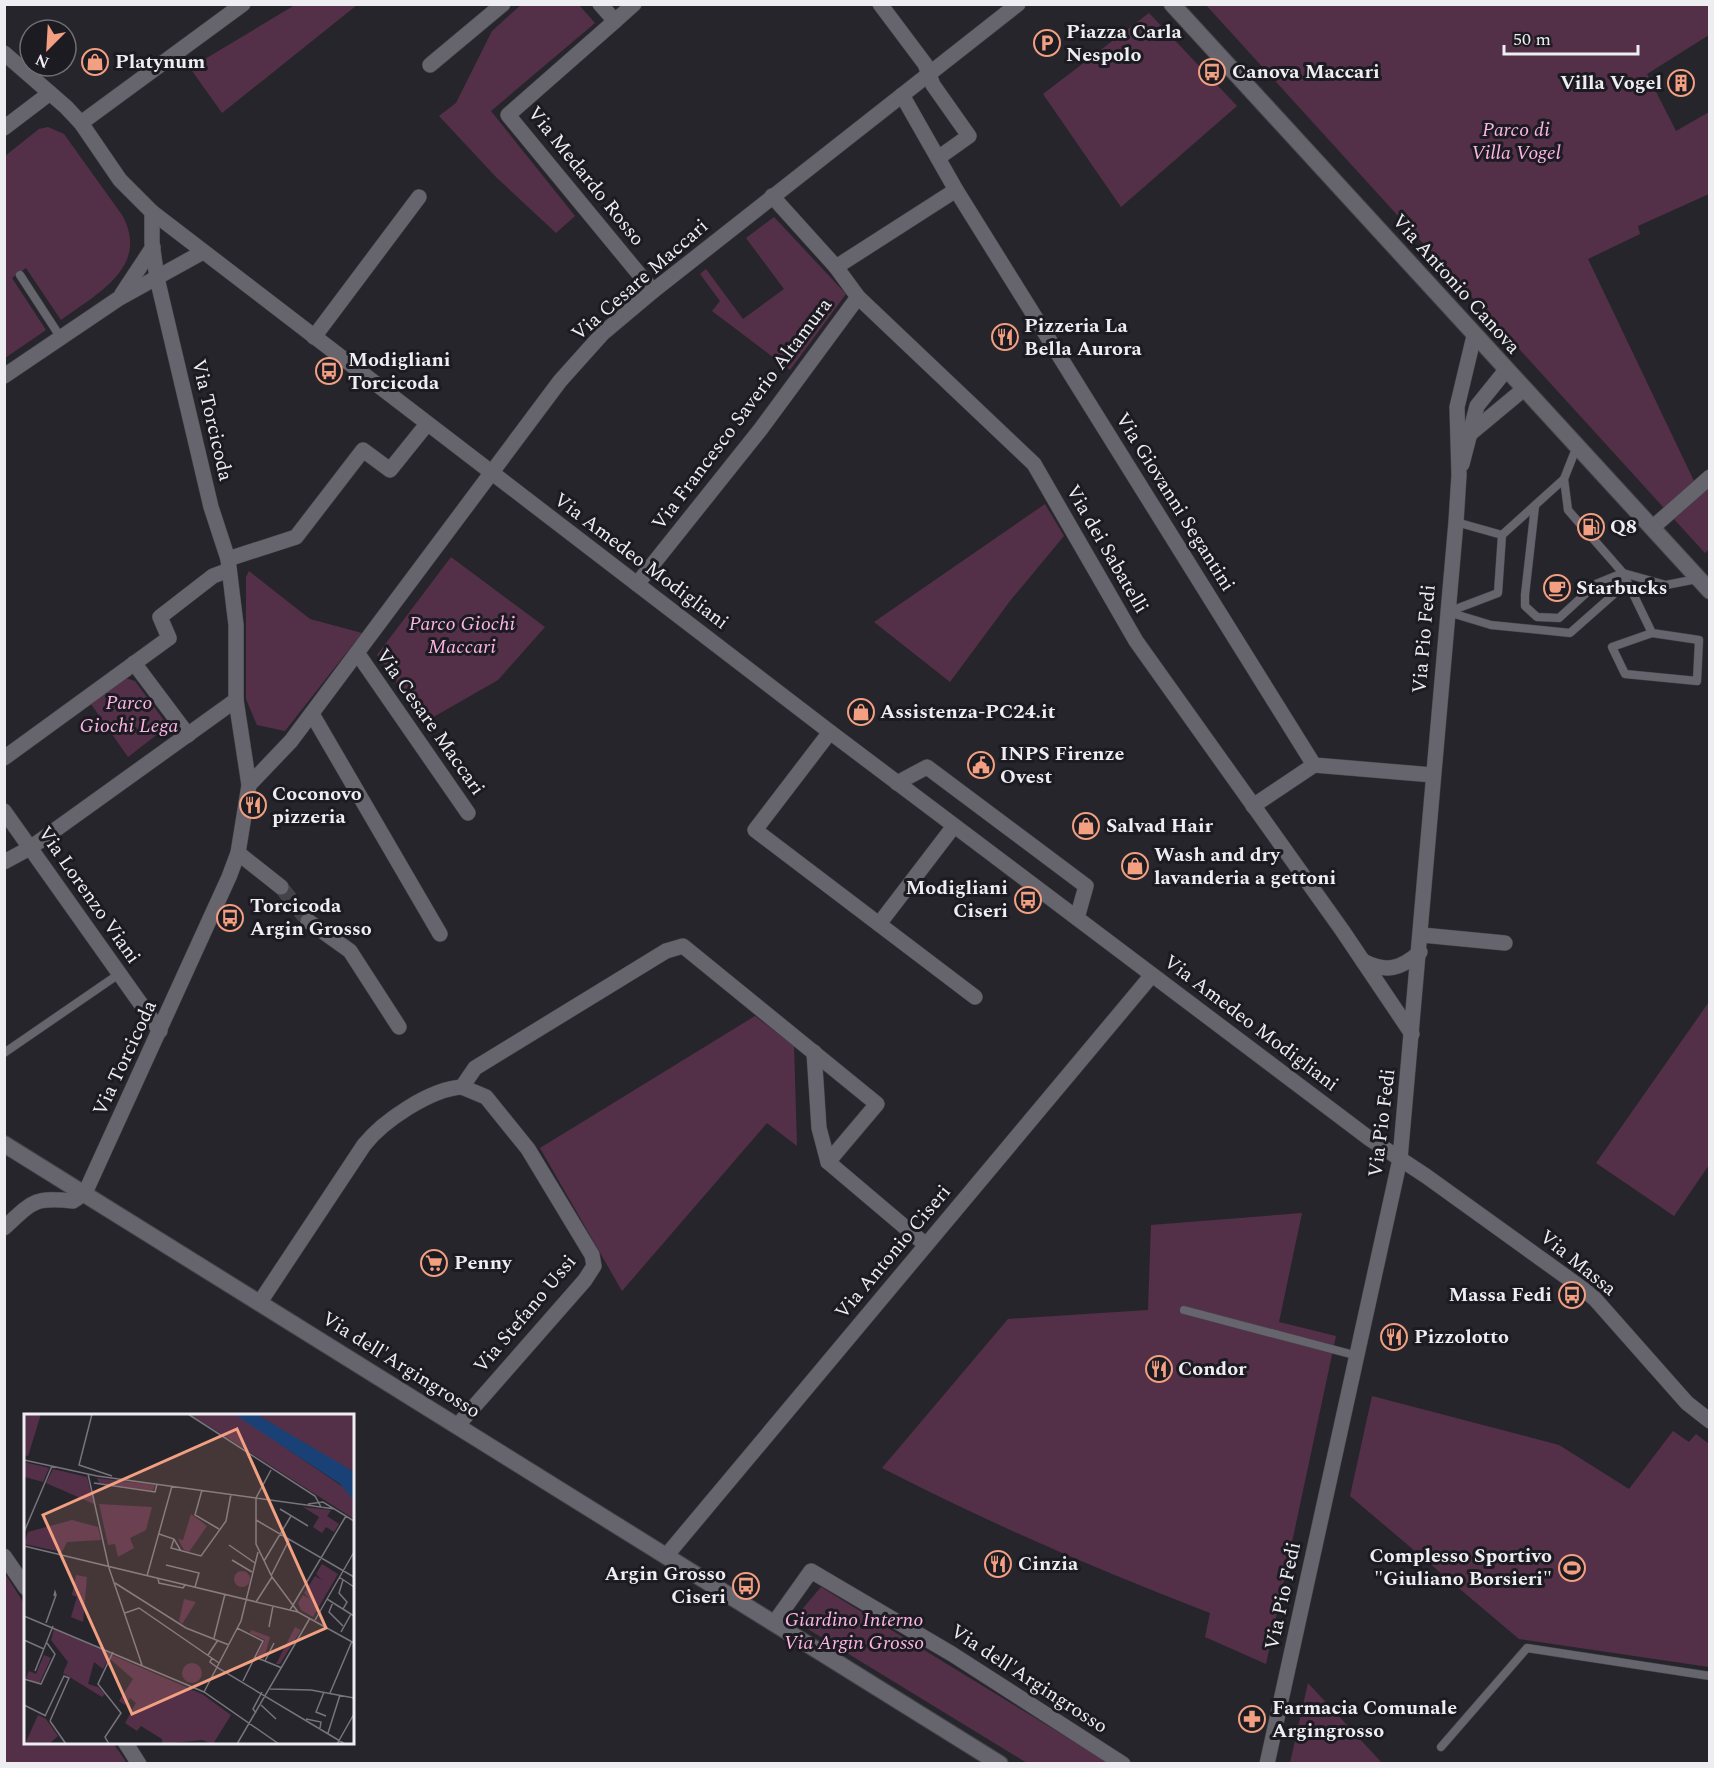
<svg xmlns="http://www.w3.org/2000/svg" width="1714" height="1768" viewBox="0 0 1714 1768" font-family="Spectral,serif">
	<rect width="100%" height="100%" fill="#27252c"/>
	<g fill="#543048">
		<path d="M522,4L579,5L595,23L491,111L575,216L556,233L496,177L439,116L456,103L492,31Z"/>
		<path d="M295,5H357L222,113L190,68Z"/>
		<path d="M1206,5H1709V35L1647,74L1676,131L1709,112V194L1638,226L1640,234L1588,259L1694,481L1664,508Z"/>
		<path d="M1149,13L1237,106L1121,207L1043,94Z"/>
		<path d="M48,127L64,134L122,215C151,267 96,294 61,320L26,268L12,278L46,330L5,358V156L39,129Z"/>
		<path d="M774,217L846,294L790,370L712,311L720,301L700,274L706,269L743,319L784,289L746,238Z"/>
		<path d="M1709,486V549L1705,553L1673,518Z"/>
		<path d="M1045,504L1064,536L1010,601L950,682L874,622Z"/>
		<path d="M451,557L545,627L498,680L430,719L419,715L377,655Z"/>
		<path d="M249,571L310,619L362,633L285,731L257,725L246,699V577Z"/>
		<path d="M125,678L135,681L168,726L128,757L91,704Z"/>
		<path d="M1709,1002V1165L1674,1216L1596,1163Z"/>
		<path d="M755,1016L794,1046L797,1146L767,1123L622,1291L540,1148Z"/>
		<path d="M1302,1213L1279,1322L1336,1336L1266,1664L1205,1637L1210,1613C1098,1570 989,1523 882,1468L1008,1319L1148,1310L1151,1225Z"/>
		<path d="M1372,1396L1559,1445L1629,1489L1673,1431L1689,1442L1696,1434L1709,1444V1667L1519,1639L1350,1496Z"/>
		<path d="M4,1572L25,1605L26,1742L113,1743L127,1763H5Z"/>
		<path d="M821,1587L1109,1763H1027L793,1620Z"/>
		<path d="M1308,1683L1382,1763H1290Z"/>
	</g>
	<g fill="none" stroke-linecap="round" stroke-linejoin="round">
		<path stroke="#45434a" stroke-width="15" stroke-dasharray="15 8" stroke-linecap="butt" d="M281,887L308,921"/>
		<defs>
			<g id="service">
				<path d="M20,275L61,338"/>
				<path d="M1577,446L1564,479L1568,510L1623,573L1652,633L1612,647L1625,674L1697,681L1699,640L1652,633"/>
				<path d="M1535,506L1525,595V606L1537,617L1559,618L1596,584L1623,573L1666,585L1697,579"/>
				<path d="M1456,522L1502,535L1564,479"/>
				<path d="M1502,535L1498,593L1448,612L1491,625L1570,633L1613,595L1623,573"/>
				<path d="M4,1053L119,974"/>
				<path d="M1184,1310L1358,1356"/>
				<path d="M1441,1747L1527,1648L1710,1676"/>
			</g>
			<g id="minor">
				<path d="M600,4L615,21L508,115L653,291"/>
				<path d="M880,4L925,64L933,85L969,136L938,158"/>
				<path d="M615,21L634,4"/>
				<path d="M4,53L66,107L81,123L120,180L152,212L830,732L1370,1139L1426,1176L1583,1289L1595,1299L1687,1403L1710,1421"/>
				<path d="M430,65L503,4"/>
				<path d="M902,95L956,190L1314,765L1433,775"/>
				<path d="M81,123L243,4"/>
				<path d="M4,128L50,93"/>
				<path d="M772,196L836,267L858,297L1034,464L1136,641L1342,930L1412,1034"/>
				<path d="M836,267L956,190"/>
				<path d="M122,294L153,247"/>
				<path d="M314,337L419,197"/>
				<path d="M4,376L118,299L203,252"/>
				<path d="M1471,433L1524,389"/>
				<path d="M1462,464L1477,406L1506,370"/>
				<path d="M1652,528L1710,477"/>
				<path d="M228,559L296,537L363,450L390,470L427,424"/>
				<path d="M637,584L760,430L858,297"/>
				<path d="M358,654L468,813"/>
				<path d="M134,663L188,735"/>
				<path d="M312,714L440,934"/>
				<path d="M830,732L755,830L975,997"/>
				<path d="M4,758L169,638L160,617L213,576L229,570"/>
				<path d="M897,783L927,767L1086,886L1077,918"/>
				<path d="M249,785L291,741L560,381L603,333L653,291L1018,4"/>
				<path d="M1253,806L1314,765"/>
				<path d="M4,811L160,1031"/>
				<path d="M238,853L281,887"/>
				<path d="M4,862L30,848L236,700"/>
				<path d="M308,921L350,951L399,1027"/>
				<path d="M879,924L954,826"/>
				<path d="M1422,935L1505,943"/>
				<path d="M1363,961C1386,973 1401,969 1420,952"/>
				<path d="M814,1052L819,1128L828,1162L926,1245"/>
				<path d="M4,1228C33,1201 34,1197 73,1201L85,1193L229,877L238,853L249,785L236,700V625L228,559L211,507L157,278L152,243V212"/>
				<path d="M260,1302L364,1145C383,1121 430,1089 462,1087L475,1068L666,951L683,946L877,1104L828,1162"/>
				<path d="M457,1426L585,1280L594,1266L592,1255L528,1149L486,1097L462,1087"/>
				<path d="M4,1556L26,1588"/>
				<path d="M666,1556L1152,975"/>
				<path d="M774,1623L811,1571L952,1654L1123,1764"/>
				<path d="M125,1742L139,1764"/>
				<path d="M1267,1764L1400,1159L1456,522L1459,475L1457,407L1474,336"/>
			</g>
			<g id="tertiary">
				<path d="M1172,4L1710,591"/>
				<path d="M4,1144L1000,1764"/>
			</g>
		</defs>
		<use href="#service" stroke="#454449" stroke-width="9"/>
		<use href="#minor" stroke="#454449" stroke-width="16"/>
		<use href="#tertiary" stroke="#454449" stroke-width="18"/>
		<use href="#service" stroke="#66646c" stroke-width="8"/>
		<use href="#minor" stroke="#66646c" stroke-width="15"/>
		<use href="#tertiary" stroke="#66646c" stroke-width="16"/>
	</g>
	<defs>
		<symbol id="parking-ring" viewBox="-11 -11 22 22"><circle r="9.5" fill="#1d1b22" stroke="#f2a081" stroke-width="1.5"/><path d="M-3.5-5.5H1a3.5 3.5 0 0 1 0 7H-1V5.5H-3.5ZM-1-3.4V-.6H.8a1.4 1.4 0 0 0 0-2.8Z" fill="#f2a081"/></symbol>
		<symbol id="shop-ring" viewBox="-11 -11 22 22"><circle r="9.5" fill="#1d1b22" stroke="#f2a081" stroke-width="1.5"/><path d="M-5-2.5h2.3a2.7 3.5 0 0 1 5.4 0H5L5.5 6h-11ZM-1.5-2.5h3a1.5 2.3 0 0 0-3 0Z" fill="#f2a081"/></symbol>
		<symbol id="bus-ring" viewBox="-11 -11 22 22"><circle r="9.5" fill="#1d1b22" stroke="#f2a081" stroke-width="1.5"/><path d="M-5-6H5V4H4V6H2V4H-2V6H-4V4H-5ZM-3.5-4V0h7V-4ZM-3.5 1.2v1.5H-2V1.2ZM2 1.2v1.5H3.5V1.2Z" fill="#f2a081"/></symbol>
		<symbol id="building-ring" viewBox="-11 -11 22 22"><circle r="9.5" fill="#1d1b22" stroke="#f2a081" stroke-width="1.5"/><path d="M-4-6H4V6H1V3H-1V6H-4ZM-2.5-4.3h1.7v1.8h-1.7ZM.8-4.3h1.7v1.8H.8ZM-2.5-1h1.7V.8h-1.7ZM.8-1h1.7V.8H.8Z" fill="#f2a081"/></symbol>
		<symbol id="restaurant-ring" viewBox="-11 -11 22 22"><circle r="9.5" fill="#1d1b22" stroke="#f2a081" stroke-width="1.5"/><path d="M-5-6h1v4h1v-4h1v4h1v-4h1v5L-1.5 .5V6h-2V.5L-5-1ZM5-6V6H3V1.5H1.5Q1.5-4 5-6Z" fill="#f2a081"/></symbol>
		<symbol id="fuel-ring" viewBox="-11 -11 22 22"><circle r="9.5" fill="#1d1b22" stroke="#f2a081" stroke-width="1.5"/><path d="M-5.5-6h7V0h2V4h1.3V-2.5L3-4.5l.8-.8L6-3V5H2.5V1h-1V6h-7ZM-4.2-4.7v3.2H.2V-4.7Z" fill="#f2a081"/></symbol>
		<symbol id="cafe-ring" viewBox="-11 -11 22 22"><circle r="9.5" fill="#1d1b22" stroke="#f2a081" stroke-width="1.5"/><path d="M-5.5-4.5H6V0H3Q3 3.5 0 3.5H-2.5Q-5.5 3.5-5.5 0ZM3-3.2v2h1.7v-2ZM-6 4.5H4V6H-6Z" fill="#f2a081"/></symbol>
		<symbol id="civic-ring" viewBox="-11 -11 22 22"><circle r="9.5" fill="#1d1b22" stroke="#f2a081" stroke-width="1.5"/><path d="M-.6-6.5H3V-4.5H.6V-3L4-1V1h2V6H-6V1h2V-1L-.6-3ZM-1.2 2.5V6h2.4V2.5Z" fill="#f2a081"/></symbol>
		<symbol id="supermarket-ring" viewBox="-11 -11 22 22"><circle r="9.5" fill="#1d1b22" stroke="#f2a081" stroke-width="1.5"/><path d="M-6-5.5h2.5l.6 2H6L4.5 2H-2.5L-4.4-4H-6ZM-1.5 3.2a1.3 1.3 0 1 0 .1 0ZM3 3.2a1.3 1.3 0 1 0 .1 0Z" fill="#f2a081"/></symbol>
		<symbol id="stadium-ring" viewBox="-11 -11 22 22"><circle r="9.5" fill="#1d1b22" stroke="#f2a081" stroke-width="1.5"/><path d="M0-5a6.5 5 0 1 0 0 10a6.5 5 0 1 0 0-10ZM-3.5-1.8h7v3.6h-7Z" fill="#f2a081"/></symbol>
		<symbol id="pharmacy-ring" viewBox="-11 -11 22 22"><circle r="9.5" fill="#1d1b22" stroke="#f2a081" stroke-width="1.5"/><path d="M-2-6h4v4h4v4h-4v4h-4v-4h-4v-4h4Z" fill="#f2a081"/></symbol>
	</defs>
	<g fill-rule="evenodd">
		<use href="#parking-ring" x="1032" y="28" width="30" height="30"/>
		<use href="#shop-ring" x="80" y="47" width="30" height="30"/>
		<use href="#bus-ring" x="1197" y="57" width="30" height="30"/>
		<use href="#building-ring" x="1666" y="68" width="30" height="30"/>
		<use href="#restaurant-ring" x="990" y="322" width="30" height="30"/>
		<use href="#bus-ring" x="314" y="356" width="30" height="30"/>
		<use href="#fuel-ring" x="1576" y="512" width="30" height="30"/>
		<use href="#cafe-ring" x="1542" y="573" width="30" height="30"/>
		<use href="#shop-ring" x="846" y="697" width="30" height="30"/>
		<use href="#civic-ring" x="966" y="750" width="30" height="30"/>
		<use href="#restaurant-ring" x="238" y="790" width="30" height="30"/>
		<use href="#shop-ring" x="1071" y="811" width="30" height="30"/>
		<use href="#shop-ring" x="1120" y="851" width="30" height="30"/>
		<use href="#bus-ring" x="1013" y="885" width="30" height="30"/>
		<use href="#bus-ring" x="215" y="903" width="30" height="30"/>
		<use href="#supermarket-ring" x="419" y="1248" width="30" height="30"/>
		<use href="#bus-ring" x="1557" y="1280" width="30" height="30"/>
		<use href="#restaurant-ring" x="1379" y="1322" width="30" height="30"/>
		<use href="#restaurant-ring" x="1144" y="1354" width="30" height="30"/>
		<use href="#restaurant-ring" x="983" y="1549" width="30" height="30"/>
		<use href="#stadium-ring" x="1557" y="1553" width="30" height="30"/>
		<use href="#bus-ring" x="731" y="1571" width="30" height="30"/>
		<use href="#pharmacy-ring" x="1237" y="1704" width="30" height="30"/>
	</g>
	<g text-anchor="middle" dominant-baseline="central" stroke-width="6" stroke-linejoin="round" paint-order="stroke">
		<g font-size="20" font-weight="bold" fill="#eeedf1" stroke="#1d1b22" text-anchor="start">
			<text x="1066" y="32">Piazza Carla<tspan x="1066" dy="23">Nespolo</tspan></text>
			<text x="115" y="62">Platynum</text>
			<text x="1232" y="72">Canova Maccari</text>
			<text x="1662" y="83" text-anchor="end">Villa Vogel</text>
			<text x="1024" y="326">Pizzeria La<tspan x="1024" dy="23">Bella Aurora</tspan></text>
			<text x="348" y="360">Modigliani<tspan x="348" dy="23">Torcicoda</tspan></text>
			<text x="1610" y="527">Q8</text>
			<text x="1576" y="588">Starbucks</text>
			<text x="880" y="712">Assistenza-PC24.it</text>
			<text x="1000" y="754">INPS Firenze<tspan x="1000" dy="23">Ovest</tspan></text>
			<text x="272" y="794">Coconovo<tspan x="272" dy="23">pizzeria</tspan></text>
			<text x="1106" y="826">Salvad Hair</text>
			<text x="1154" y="855">Wash and dry<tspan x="1154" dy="23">lavanderia a gettoni</tspan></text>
			<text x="1008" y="888" text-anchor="end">Modigliani<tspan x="1008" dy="23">Ciseri</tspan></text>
			<text x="250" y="906">Torcicoda<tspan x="250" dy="23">Argin Grosso</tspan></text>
			<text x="454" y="1263">Penny</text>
			<text x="1552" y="1295" text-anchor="end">Massa Fedi</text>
			<text x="1414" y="1337">Pizzolotto</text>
			<text x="1178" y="1369">Condor</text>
			<text x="1552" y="1556" text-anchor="end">Complesso Sportivo<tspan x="1552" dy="23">"Giuliano Borsieri"</tspan></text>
			<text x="1018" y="1564">Cinzia</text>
			<text x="726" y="1574" text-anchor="end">Argin Grosso<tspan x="726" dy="23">Ciseri</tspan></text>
			<text x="1272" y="1708">Farmacia Comunale<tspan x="1272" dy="23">Argingrosso</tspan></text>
		</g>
		<g font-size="20" font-style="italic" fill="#feb5e6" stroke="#1d1b22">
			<text x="1516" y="130">Parco di<tspan x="1516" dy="23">Villa Vogel</tspan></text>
			<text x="462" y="624">Parco Giochi<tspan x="462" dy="23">Maccari</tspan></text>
			<text x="129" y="703">Parco<tspan x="129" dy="23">Giochi Lega</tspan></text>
			<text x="854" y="1620">Giardino Interno<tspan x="854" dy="23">Via Argin Grosso</tspan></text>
		</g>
		<g font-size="20" fill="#eeedf1" stroke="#1d1b22">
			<text transform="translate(586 176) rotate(51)">Via Medardo Rosso</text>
			<text transform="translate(640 280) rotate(-41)">Via Cesare Maccari</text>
			<text transform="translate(1456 284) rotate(48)">Via Antonio Canova</text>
			<text transform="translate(742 414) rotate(-53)">Via Francesco Saverio Altamura</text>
			<text transform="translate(212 420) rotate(77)">Via Torcicoda</text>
			<text transform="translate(1175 502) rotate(58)">Via Giovanni Segantini</text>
			<text transform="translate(1107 549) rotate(60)">Via dei Sabatelli</text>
			<text transform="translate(641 561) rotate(37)">Via Amedeo Modigliani</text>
			<text transform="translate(1424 639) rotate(-85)">Via Pio Fedi</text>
			<text transform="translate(430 722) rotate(55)">Via Cesare Maccari</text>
			<text transform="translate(89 895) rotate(55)">Via Lorenzo Viani</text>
			<text transform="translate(1251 1023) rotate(37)">Via Amedeo Modigliani</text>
			<text transform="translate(125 1058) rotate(-65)">Via Torcicoda</text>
			<text transform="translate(1382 1123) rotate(-83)">Via Pio Fedi</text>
			<text transform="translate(893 1252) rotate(-50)">Via Antonio Ciseri</text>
			<text transform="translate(1578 1263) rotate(39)">Via Massa</text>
			<text transform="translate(525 1314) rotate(-50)">Via Stefano Ussi</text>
			<text transform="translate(401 1365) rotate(32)">Via dell'Argingrosso</text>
			<text transform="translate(1283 1596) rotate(-78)">Via Pio Fedi</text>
			<text transform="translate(1029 1679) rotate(33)">Via dell'Argingrosso</text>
		</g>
	</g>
	<g transform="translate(24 1414)">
		<rect width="330" height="330" fill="#27252c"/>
		<path d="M0,0H17L4,42L0,41ZM166,0H210L218,4L322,75L329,84L330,105ZM232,0H330V58L307,46ZM0,48L25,54L19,68L1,63ZM29,55L63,63L70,90L22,69ZM73,64L131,71L129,77L75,69ZM75,90L128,93L122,116L106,124L110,134L94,143L91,130L84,131ZM279,93L307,96L303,102L315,110L310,118L302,113L298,119L289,113L295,103ZM167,100L183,112L165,138L160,136L154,125L159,126ZM48,106L74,113L77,126L43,128L38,138L0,130L4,118ZM298,150L314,160L289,203L277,196L274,189L279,181L286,185L280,179L291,162L298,166L292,160ZM210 165a8 8 0 1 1 16 0a8 8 0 1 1-16 0ZM52,161L63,163L59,208L47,203L53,183L48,181ZM160,185L172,188L158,210L155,207ZM271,213L277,216L256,250H252ZM30,215L87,240L79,255L70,248L64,270L74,273L81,280L78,283L39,259L44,248L27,226ZM227,216L246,223L240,245L233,242L241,226L226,219ZM20,241L27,244L15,270L2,264L5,257L12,260ZM88,241L178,280L207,301L189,330L178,326L138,330V325L117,312L113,317L101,309L112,289L106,284L101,291L95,287L109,265L86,245ZM158 259a10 10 0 1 1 20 0a10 10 0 1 1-20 0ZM14,301L22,305L34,322L25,330H1Z" fill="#543048"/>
		<path d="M210,0H232L330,58V86L316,70Z" fill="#1a4175"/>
		<path fill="none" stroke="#77757b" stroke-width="1.5" d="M68,0L55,51L88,62M164,0L291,82L297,93M0,46L73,62L311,95M247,56L232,84V130L248,163L274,198M64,60L85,154L118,251M70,69L131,78L133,70M178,76L171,101L195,115M284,90L299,88L330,107M256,95L284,112M232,106L330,163M0,118L28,52M135,120L150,125L157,137M150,125L147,134L177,142L202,107L207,80M205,131L231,149M0,132L274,198L330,229M208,146L228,158M240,147L267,102M142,151L175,159L171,173M123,162L148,72M247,162L265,126M315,163L330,173M134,165L135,169L159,174L161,171M91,169L162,214L205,231M303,185L330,202M232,188L248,163M309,188L305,198L319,212M319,195L323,188L315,179L319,166M266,196L322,102M101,199L115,194L195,249M0,202L180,278L255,330M291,206L330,138M22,209L32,181L31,178L30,182M245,213L249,192M213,214L239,227L231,243L258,254M317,218L327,200M190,224L201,180M0,226L20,235M184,241L194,226M188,244L186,248L194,254L321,330M241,247L250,229M11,257L29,212M0,265L17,270L31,240L23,229M219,267L231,243M246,275L287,276L330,284M180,278L217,207L234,138M300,278L292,298L302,302M306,279L328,227M0,291L22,302M237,291L252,305M232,299L229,295L238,278M21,302L40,262L45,264L26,307M282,305L297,308L296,314M26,307L42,330M304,319L316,281M85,330L81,323L97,299L74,270L89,238M213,330L286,204M313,330L330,300"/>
		<path fill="#f2a081" fill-opacity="0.15" stroke="#f2a081" stroke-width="3" d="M213,15L302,214L108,300L19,101Z"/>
		<rect width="330" height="330" fill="none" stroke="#eeedf1" stroke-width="3"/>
	</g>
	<rect width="1714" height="1768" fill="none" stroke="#eeedf1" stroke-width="12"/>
	<g transform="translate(48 48) rotate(204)"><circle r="28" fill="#1d1b22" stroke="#716f75" stroke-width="1.5"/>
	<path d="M0-4.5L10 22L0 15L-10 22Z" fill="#f2a081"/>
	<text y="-9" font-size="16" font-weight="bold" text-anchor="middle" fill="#eeedf1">N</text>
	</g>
	<path d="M1504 45v9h134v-9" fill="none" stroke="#eeedf1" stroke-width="3"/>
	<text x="1513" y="45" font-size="18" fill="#eeedf1" stroke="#1d1b22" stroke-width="4.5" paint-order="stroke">50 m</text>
</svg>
